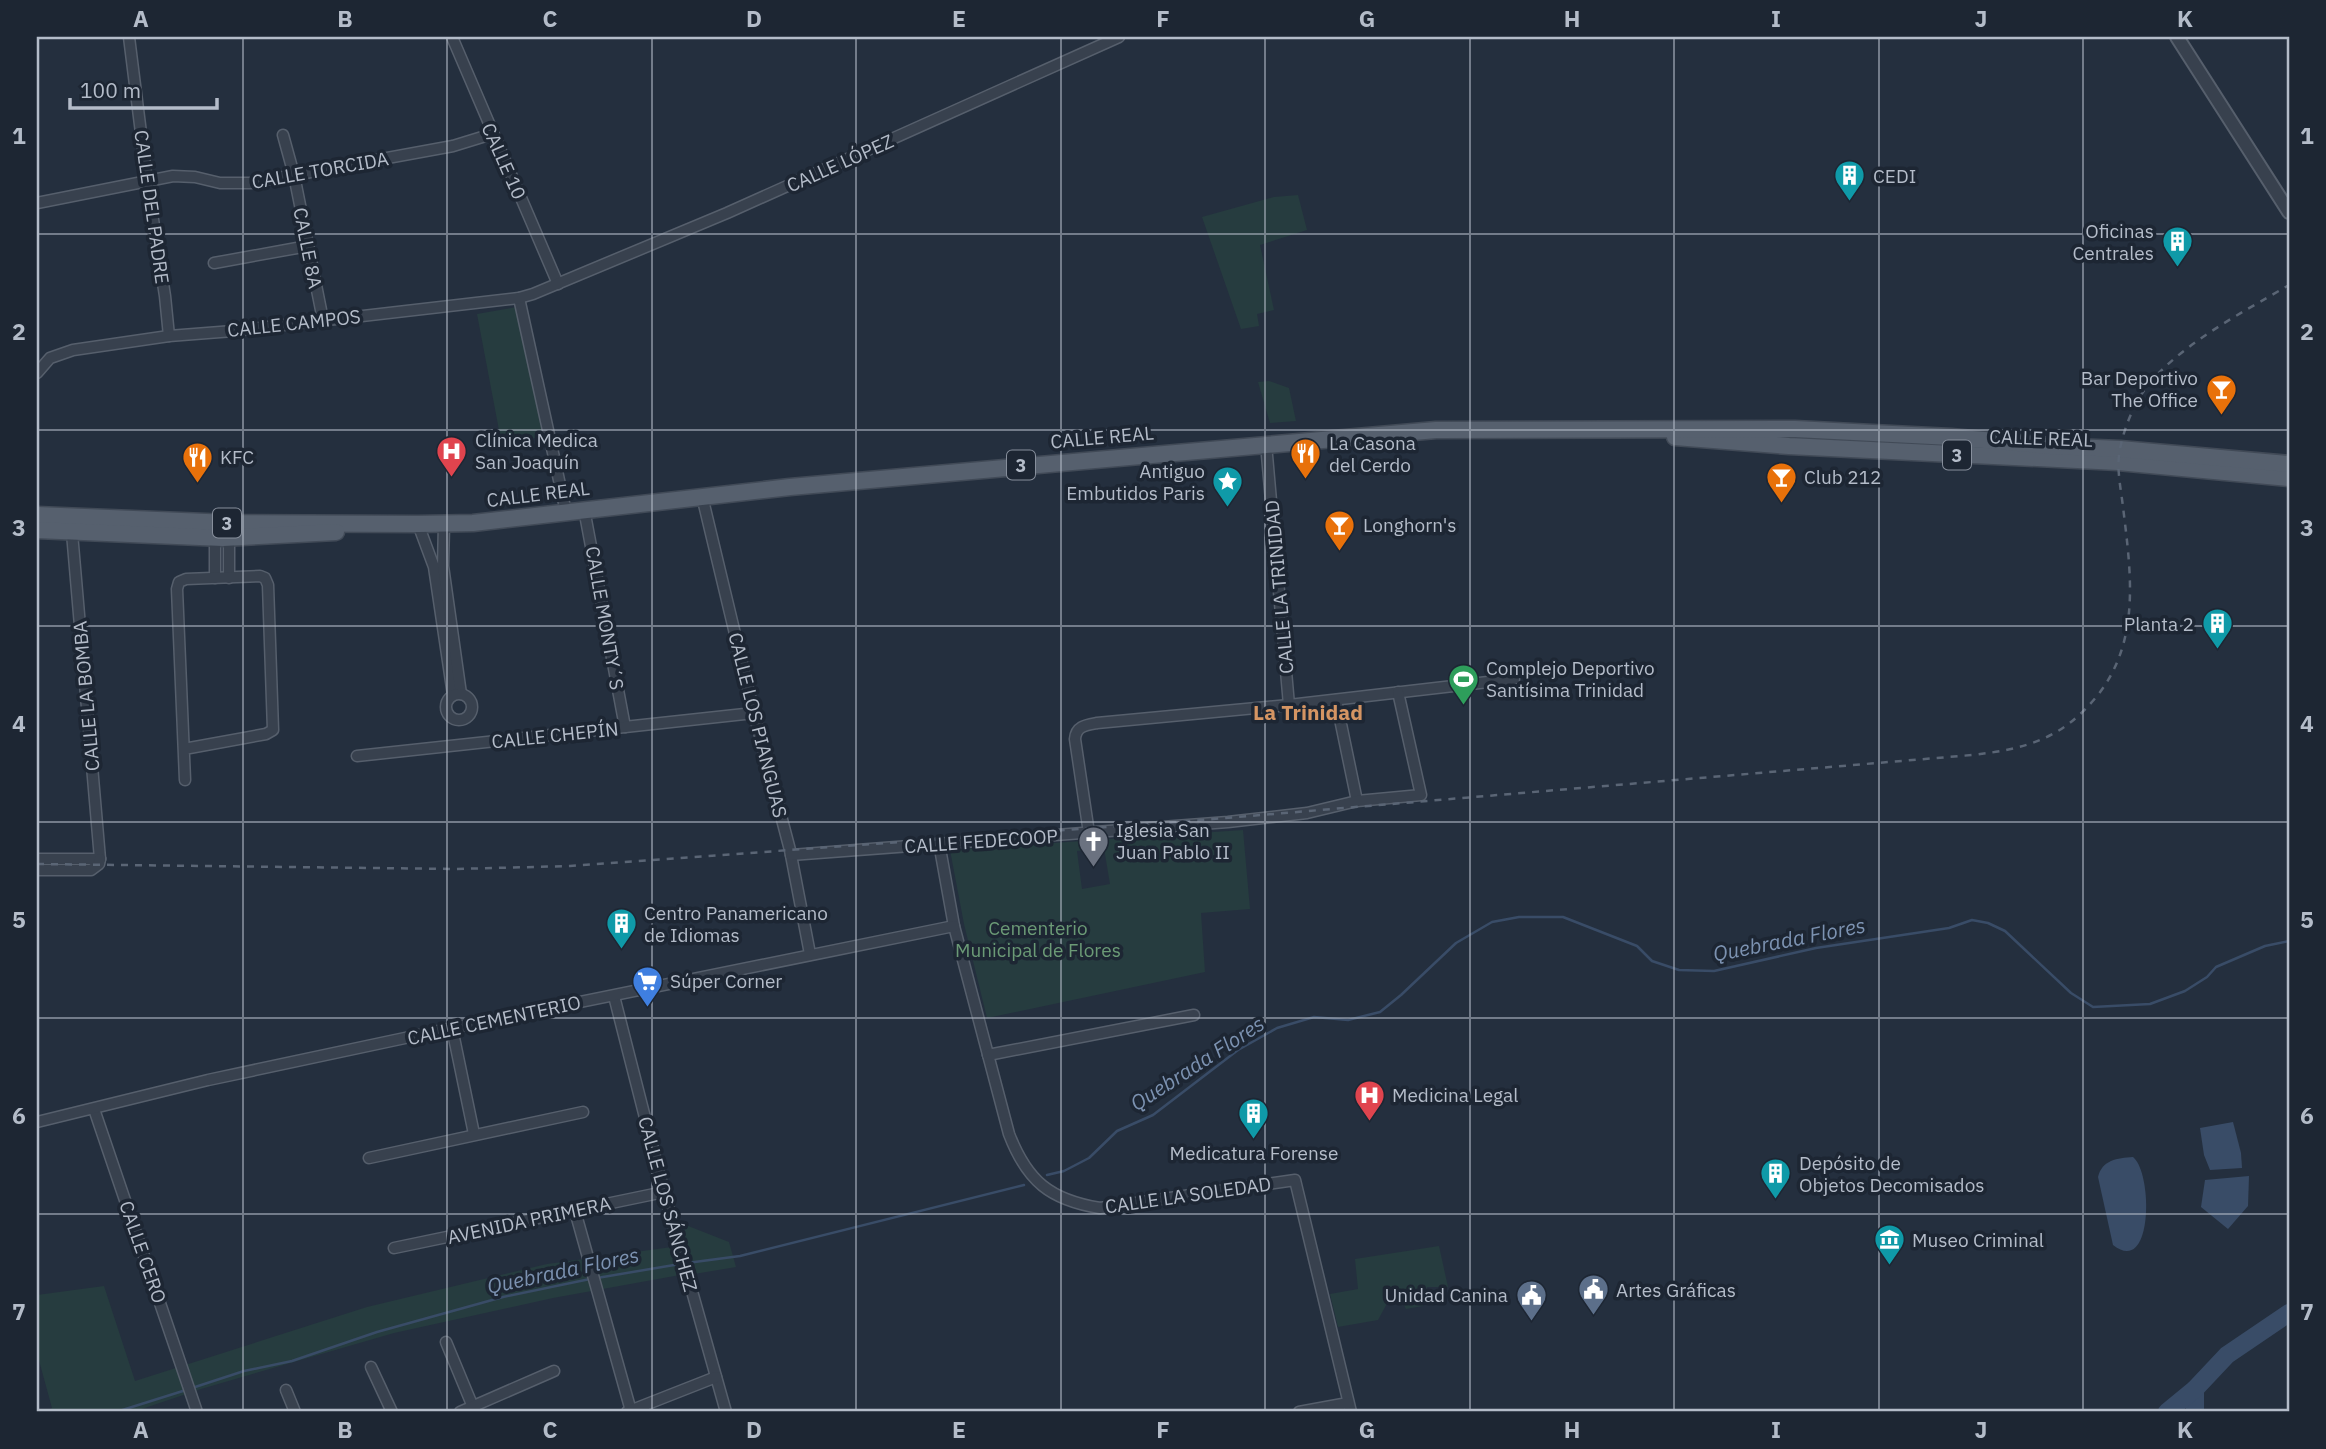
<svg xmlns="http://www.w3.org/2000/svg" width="2326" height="1449" viewBox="0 0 2326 1449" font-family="'IBM Plex Sans',sans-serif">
	<rect width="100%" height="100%" fill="#242f3e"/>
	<g fill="#263c3f" fill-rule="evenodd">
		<path d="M1298,195L1307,230L1260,245L1274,310L1257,314L1259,326L1241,329L1202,217L1274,197Z"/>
		<path d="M517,307L543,436L502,446L477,314Z"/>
		<path d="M1269,381L1289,388L1296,421L1270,423L1258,382Z"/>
		<path d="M1243,830L1250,909L1201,913L1205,972L987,1018L964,924L950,850ZM1104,848L1110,884L1082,889L1077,851Z"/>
		<path d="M678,1222L729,1242L736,1267L694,1274Z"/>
		<path d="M1439,1246L1448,1287H1427L1423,1306L1406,1309L1399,1295L1391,1296L1378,1320L1338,1327L1330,1294L1358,1289L1355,1259Z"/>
		<path d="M672,1247L680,1275L553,1298L394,1333L201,1389L133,1412H46L52,1408L37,1353V1295L104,1286L135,1381L367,1307L547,1264Z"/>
	</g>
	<g fill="#394c67">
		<path d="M2233,1122L2241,1153L2242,1168L2210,1170L2204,1155L2200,1128Z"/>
		<path d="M2133,1157C2153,1173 2153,1277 2113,1245L2098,1177C2102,1160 2117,1158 2133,1157Z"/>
		<path d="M2249,1176L2248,1206L2228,1229L2201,1207L2205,1180Z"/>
	</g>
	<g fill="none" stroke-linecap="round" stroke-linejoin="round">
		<g stroke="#394c67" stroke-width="2.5">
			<path d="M1047,1175L1064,1171L1089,1158L1117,1131L1153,1115L1238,1050L1277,1028L1314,1017L1348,1020L1380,1012L1401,995L1456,943L1492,922L1519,917H1563L1637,946L1652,961L1679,970L1714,971L1816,948L1949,928L1972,920L1988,923L2005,931L2071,993L2093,1007L2150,1004L2185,991L2207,977L2216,967L2265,946L2289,941"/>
			<path d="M687,1263L740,1256L1024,1185"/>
			<path d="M597,1278L680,1264"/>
			<path d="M192,1388L244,1371L292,1361L377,1332L503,1297L590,1279"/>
			<path d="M116,1412L186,1390"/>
		</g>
		<g stroke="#394c67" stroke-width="18">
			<path d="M2195,1389V1412"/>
			<path d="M2167,1412L2195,1389L2227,1355L2289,1313"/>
		</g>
		<defs>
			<g id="minor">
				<path d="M129,37L147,181L165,296L169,336"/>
				<path d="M452,37L558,284"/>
				<path d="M283,135L294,175L323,320"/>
				<path d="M37,203L173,176L195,177L220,183H251L453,146L492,134"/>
				<path d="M214,263L308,246"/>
				<path d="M519,298L566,512"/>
				<path d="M37,373L50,358L73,350L169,336L233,331L519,298L533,294L727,213L1119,37"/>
				<path d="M1266,444L1289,705"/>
				<path d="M702,496L754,713L790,850L810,954"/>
				<path d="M584,509L625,727"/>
				<path d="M418,524L434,567L453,695"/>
				<path d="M444,524L443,566L461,694"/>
				<path d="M72,533L100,859"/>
				<path d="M215,537V578"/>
				<path d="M229,578V537"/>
				<circle cx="459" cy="707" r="13"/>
				<path d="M1336,700L1357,801"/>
				<path d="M184,749L266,734L273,730L268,585L265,578L260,576L186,579L179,582L177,589L185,780"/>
				<path d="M357,756L754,713"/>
				<path d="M1089,833L1075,739C1076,726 1086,725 1097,723L1289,705L1514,679"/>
				<path d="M939,843L954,926L1009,1134C1027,1181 1050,1200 1100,1208L1295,1180L1351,1412"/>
				<path d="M791,855L1228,822L1307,813L1357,801L1421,795L1398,692"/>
				<path d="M37,859H100"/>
				<path d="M37,870H91L99,864L100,859"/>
				<path d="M614,996L664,1192L726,1412"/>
				<path d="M452,1028L474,1134"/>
				<path d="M988,1055L1194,1015"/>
				<path d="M94,1109L197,1412"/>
				<path d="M37,1122L208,1080L452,1028L954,926"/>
				<path d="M369,1158L583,1112"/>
				<path d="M575,1211L631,1411"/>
				<path d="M394,1248L664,1192"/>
				<path d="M446,1342L473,1407"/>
				<path d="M371,1367L392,1412"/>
				<path d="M286,1390L295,1412"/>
				<path d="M460,1412L554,1371"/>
				<path d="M627,1412L716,1377"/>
				<path d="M1299,1412L1348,1403"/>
			</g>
			<path id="tertiary" d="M2177,37L2289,212"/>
			<g id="primary">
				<path d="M1675,437L1789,446L2118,462L2289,478"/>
				<path d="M37,515L230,523L418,524L473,523L790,487L1436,430L1795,429L1951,437L2050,446L2120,449L2289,464"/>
				<path d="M37,530L223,538L336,532"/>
			</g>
		</defs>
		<use href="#minor" stroke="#565f6c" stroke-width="13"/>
		<use href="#tertiary" stroke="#565f6c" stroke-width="16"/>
		<use href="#primary" stroke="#414a57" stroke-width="19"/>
		<use href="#minor" stroke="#38414e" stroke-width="10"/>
		<use href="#tertiary" stroke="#38414e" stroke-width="12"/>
		<use href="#primary" stroke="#56606e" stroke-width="16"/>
		<path stroke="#5a6575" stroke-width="2.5" stroke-dasharray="7 7" stroke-linecap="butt" d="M37,864L456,869L570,866L1190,821L1972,755C2026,749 2062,739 2097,696C2141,641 2131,573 2123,507C2121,489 2116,468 2120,449C2123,433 2130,414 2138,400C2166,351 2242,313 2289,285"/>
	</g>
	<path fill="none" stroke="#b4bcc9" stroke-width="2" stroke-opacity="0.55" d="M243,37V1412M447,37V1412M652,37V1412M856,37V1412M1061,37V1412M1265,37V1412M1470,37V1412M1674,37V1412M1879,37V1412M2083,37V1412M37,234H2289M37,430H2289M37,626H2289M37,822H2289M37,1018H2289M37,1214H2289"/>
	<defs>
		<symbol id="building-pin" viewBox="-11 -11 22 30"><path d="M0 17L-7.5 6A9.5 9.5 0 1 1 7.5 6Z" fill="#0f9aa8" stroke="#1d2633"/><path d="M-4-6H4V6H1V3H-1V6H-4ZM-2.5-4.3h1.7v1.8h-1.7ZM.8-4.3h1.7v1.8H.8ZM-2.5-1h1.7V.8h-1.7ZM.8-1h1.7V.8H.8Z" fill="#fff"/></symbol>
		<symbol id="bar-pin" viewBox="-11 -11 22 30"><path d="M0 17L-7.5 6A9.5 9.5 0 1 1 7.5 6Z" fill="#e8710a" stroke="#1d2633"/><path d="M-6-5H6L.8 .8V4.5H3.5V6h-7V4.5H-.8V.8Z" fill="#fff"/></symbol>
		<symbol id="hospital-pin" viewBox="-11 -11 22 30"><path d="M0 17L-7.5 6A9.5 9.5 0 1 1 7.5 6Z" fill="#e0444e" stroke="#1d2633"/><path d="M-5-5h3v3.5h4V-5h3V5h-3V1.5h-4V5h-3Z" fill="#fff"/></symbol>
		<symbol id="restaurant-pin" viewBox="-11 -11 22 30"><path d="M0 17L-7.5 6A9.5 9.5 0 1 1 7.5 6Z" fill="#e8710a" stroke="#1d2633"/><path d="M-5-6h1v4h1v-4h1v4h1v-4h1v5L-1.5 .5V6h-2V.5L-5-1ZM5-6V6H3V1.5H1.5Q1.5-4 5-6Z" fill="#fff"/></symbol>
		<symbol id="sight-pin" viewBox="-11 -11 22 30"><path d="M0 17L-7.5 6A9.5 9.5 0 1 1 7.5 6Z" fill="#0f9aa8" stroke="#1d2633"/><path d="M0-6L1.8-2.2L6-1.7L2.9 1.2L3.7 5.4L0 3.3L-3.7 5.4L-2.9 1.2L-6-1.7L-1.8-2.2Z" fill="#fff"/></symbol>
		<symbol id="stadium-pin" viewBox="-11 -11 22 30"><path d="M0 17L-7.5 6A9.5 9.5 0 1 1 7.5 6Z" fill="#2e9e5b" stroke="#1d2633"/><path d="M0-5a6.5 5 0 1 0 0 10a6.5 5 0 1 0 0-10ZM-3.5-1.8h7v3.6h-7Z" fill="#fff"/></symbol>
		<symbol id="church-pin" viewBox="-11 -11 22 30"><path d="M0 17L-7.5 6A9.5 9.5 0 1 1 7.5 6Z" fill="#6b7280" stroke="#1d2633"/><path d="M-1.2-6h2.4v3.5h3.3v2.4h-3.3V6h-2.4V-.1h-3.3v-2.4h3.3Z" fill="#fff"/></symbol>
		<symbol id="supermarket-pin" viewBox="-11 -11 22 30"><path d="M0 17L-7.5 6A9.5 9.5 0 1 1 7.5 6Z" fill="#3f7fe0" stroke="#1d2633"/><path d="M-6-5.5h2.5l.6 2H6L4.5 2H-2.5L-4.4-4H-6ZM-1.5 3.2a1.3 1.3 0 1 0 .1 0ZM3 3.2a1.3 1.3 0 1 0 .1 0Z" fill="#fff"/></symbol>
		<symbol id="museum-pin" viewBox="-11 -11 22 30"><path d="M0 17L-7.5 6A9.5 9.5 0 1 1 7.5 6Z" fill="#0f9aa8" stroke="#1d2633"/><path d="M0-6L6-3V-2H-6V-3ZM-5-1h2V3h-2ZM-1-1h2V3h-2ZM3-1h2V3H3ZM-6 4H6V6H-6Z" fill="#fff"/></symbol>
		<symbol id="civic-pin" viewBox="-11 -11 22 30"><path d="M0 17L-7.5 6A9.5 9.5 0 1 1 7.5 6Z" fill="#5c6f8a" stroke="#1d2633"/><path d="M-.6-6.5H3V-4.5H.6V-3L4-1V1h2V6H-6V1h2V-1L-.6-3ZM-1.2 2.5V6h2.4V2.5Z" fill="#fff"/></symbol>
	</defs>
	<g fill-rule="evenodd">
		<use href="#building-pin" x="1832" y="158" width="35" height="47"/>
		<use href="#building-pin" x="2160" y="224" width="35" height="47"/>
		<use href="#bar-pin" x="2204" y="372" width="35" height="47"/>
		<use href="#hospital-pin" x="434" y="434" width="35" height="47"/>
		<use href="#restaurant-pin" x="1288" y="436" width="35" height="47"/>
		<use href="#restaurant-pin" x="180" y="440" width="35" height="47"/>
		<use href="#bar-pin" x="1764" y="460" width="35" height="47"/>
		<use href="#sight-pin" x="1210" y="464" width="35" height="47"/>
		<use href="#bar-pin" x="1322" y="508" width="35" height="47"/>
		<use href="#building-pin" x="2200" y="606" width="35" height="47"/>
		<use href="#stadium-pin" x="1446" y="662" width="35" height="47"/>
		<use href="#church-pin" x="1076" y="824" width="35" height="47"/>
		<use href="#building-pin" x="604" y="906" width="35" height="47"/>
		<use href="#supermarket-pin" x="630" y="964" width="35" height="47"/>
		<use href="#hospital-pin" x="1352" y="1078" width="35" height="47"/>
		<use href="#building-pin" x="1236" y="1096" width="35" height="47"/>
		<use href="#building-pin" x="1758" y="1156" width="35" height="47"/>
		<use href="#museum-pin" x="1872" y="1222" width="35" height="47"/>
		<use href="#civic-pin" x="1576" y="1272" width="35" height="47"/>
		<use href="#civic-pin" x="1514" y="1278" width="35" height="47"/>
	</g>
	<g text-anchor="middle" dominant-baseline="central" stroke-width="7" stroke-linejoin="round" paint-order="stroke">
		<g fill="#1d2633" stroke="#878f9c" stroke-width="2">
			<rect x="1943" y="440.5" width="28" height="29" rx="5"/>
			<rect x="1007" y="450.5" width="28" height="29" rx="5"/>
			<rect x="213" y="508.5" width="28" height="29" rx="5"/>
		</g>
		<g font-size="18" font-weight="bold" fill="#b4bcc9">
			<text x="1957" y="455">3</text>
			<text x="1021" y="465">3</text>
			<text x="227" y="523">3</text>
		</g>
		<g font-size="19" fill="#b4bcc9" stroke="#1d2633">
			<text transform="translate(504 161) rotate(66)">CALLE 10</text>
			<text transform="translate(840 163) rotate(-24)">CALLE LÓPEZ</text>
			<text transform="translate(320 170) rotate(-10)">CALLE TORCIDA</text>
			<text transform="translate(152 207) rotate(82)">CALLE DEL PADRE</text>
			<text transform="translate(308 248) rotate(79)">CALLE 8A</text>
			<text transform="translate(294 323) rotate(-6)">CALLE CAMPOS</text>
			<text transform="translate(1102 437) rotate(-5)">CALLE REAL</text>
			<text transform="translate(2041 438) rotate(2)">CALLE REAL</text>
			<text transform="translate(538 494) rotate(-7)">CALLE REAL</text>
			<text transform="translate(1279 587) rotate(-95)">CALLE LA TRINIDAD</text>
			<text transform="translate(605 618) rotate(80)">CALLE MONTY´S</text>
			<text transform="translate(86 696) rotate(-95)">CALLE LA BOMBA</text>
			<text transform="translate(758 725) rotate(76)">CALLE LOS PIANGUAS</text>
			<text transform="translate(555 735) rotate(-6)">CALLE CHEPÍN</text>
			<text transform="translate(981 841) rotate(-4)">CALLE FEDECOOP</text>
			<text transform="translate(494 1020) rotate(-12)">CALLE CEMENTERIO</text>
			<text transform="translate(1188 1195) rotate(-8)">CALLE LA SOLEDAD</text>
			<text transform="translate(668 1204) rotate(75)">CALLE LOS SÁNCHEZ</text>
			<text transform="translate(529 1220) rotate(-12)">AVENIDA PRIMERA</text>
			<text transform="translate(143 1252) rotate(71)">CALLE CERO</text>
		</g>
		<g font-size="19" fill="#b4bcc9" stroke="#1d2633" text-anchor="start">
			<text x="1873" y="176">CEDI</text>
			<text x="2154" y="231" text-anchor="end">Oficinas<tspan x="2154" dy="22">Centrales</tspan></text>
			<text x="2198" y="378" text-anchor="end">Bar Deportivo<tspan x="2198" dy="22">The Office</tspan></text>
			<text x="475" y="440">Clínica Medica<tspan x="475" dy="22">San Joaquín</tspan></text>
			<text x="1329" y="443">La Casona<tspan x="1329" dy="22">del Cerdo</tspan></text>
			<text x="220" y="457">KFC</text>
			<text x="1205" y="471" text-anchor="end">Antiguo<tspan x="1205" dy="22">Embutidos Paris</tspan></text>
			<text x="1804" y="477">Club 212</text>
			<text x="1363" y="525">Longhorn's</text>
			<text x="2194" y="624" text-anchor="end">Planta 2</text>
			<text x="1486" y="668">Complejo Deportivo<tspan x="1486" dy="22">Santísima Trinidad</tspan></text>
			<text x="1116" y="830">Iglesia San<tspan x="1116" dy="22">Juan Pablo II</tspan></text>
			<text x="644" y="913">Centro Panamericano<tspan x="644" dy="22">de Idiomas</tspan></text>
			<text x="670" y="981">Súper Corner</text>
			<text x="1392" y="1095">Medicina Legal</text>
			<text x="1254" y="1153" text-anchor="middle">Medicatura Forense</text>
			<text x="1799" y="1163">Depósito de<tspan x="1799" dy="22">Objetos Decomisados</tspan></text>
			<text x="1912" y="1240">Museo Criminal</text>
			<text x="1616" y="1290">Artes Gráficas</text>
			<text x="1508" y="1295" text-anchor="end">Unidad Canina</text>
		</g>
		<g font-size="19" fill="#6b9a76" stroke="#1d2633">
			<text x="1038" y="928">Cementerio<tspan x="1038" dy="22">Municipal de Flores</tspan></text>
		</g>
		<g font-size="21" font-weight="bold" fill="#d59563" stroke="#1d2633">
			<text x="1308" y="712">La Trinidad</text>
		</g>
		<g font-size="21" font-style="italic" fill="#7c92b1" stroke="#1d2633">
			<text transform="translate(1789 939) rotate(-11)">Quebrada Flores</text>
			<text transform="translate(1197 1063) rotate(-33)">Quebrada Flores</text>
			<text transform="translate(563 1270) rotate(-12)">Quebrada Flores</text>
		</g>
	</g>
	<rect width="2326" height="1449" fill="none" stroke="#1d2633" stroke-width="77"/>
	<path d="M70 98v10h147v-10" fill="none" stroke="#b4bcc9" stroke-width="3.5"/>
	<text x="80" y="98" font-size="21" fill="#b4bcc9" stroke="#1d2633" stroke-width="5" paint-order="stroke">100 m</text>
	<rect x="38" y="38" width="2250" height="1372" fill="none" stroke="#b4bcc9" stroke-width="2.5"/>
	<g font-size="23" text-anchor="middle" font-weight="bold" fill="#b4bcc9">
		<text x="141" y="27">A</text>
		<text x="345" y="27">B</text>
		<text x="550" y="27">C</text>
		<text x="754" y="27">D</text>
		<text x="959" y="27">E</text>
		<text x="1163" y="27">F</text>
		<text x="1367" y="27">G</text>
		<text x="1572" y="27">H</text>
		<text x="1776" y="27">I</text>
		<text x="1981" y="27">J</text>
		<text x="2185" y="27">K</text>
		<text x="19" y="144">1</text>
		<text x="2307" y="144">1</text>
		<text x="19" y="340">2</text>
		<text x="2307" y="340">2</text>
		<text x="19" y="536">3</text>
		<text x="2307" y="536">3</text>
		<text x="19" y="732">4</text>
		<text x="2307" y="732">4</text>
		<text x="19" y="928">5</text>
		<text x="2307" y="928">5</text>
		<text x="19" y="1124">6</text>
		<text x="2307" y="1124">6</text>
		<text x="19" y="1320">7</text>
		<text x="2307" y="1320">7</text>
		<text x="141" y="1438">A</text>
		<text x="345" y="1438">B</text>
		<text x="550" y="1438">C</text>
		<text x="754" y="1438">D</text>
		<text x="959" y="1438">E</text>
		<text x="1163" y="1438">F</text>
		<text x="1367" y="1438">G</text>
		<text x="1572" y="1438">H</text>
		<text x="1776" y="1438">I</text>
		<text x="1981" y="1438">J</text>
		<text x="2185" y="1438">K</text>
	</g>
</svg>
